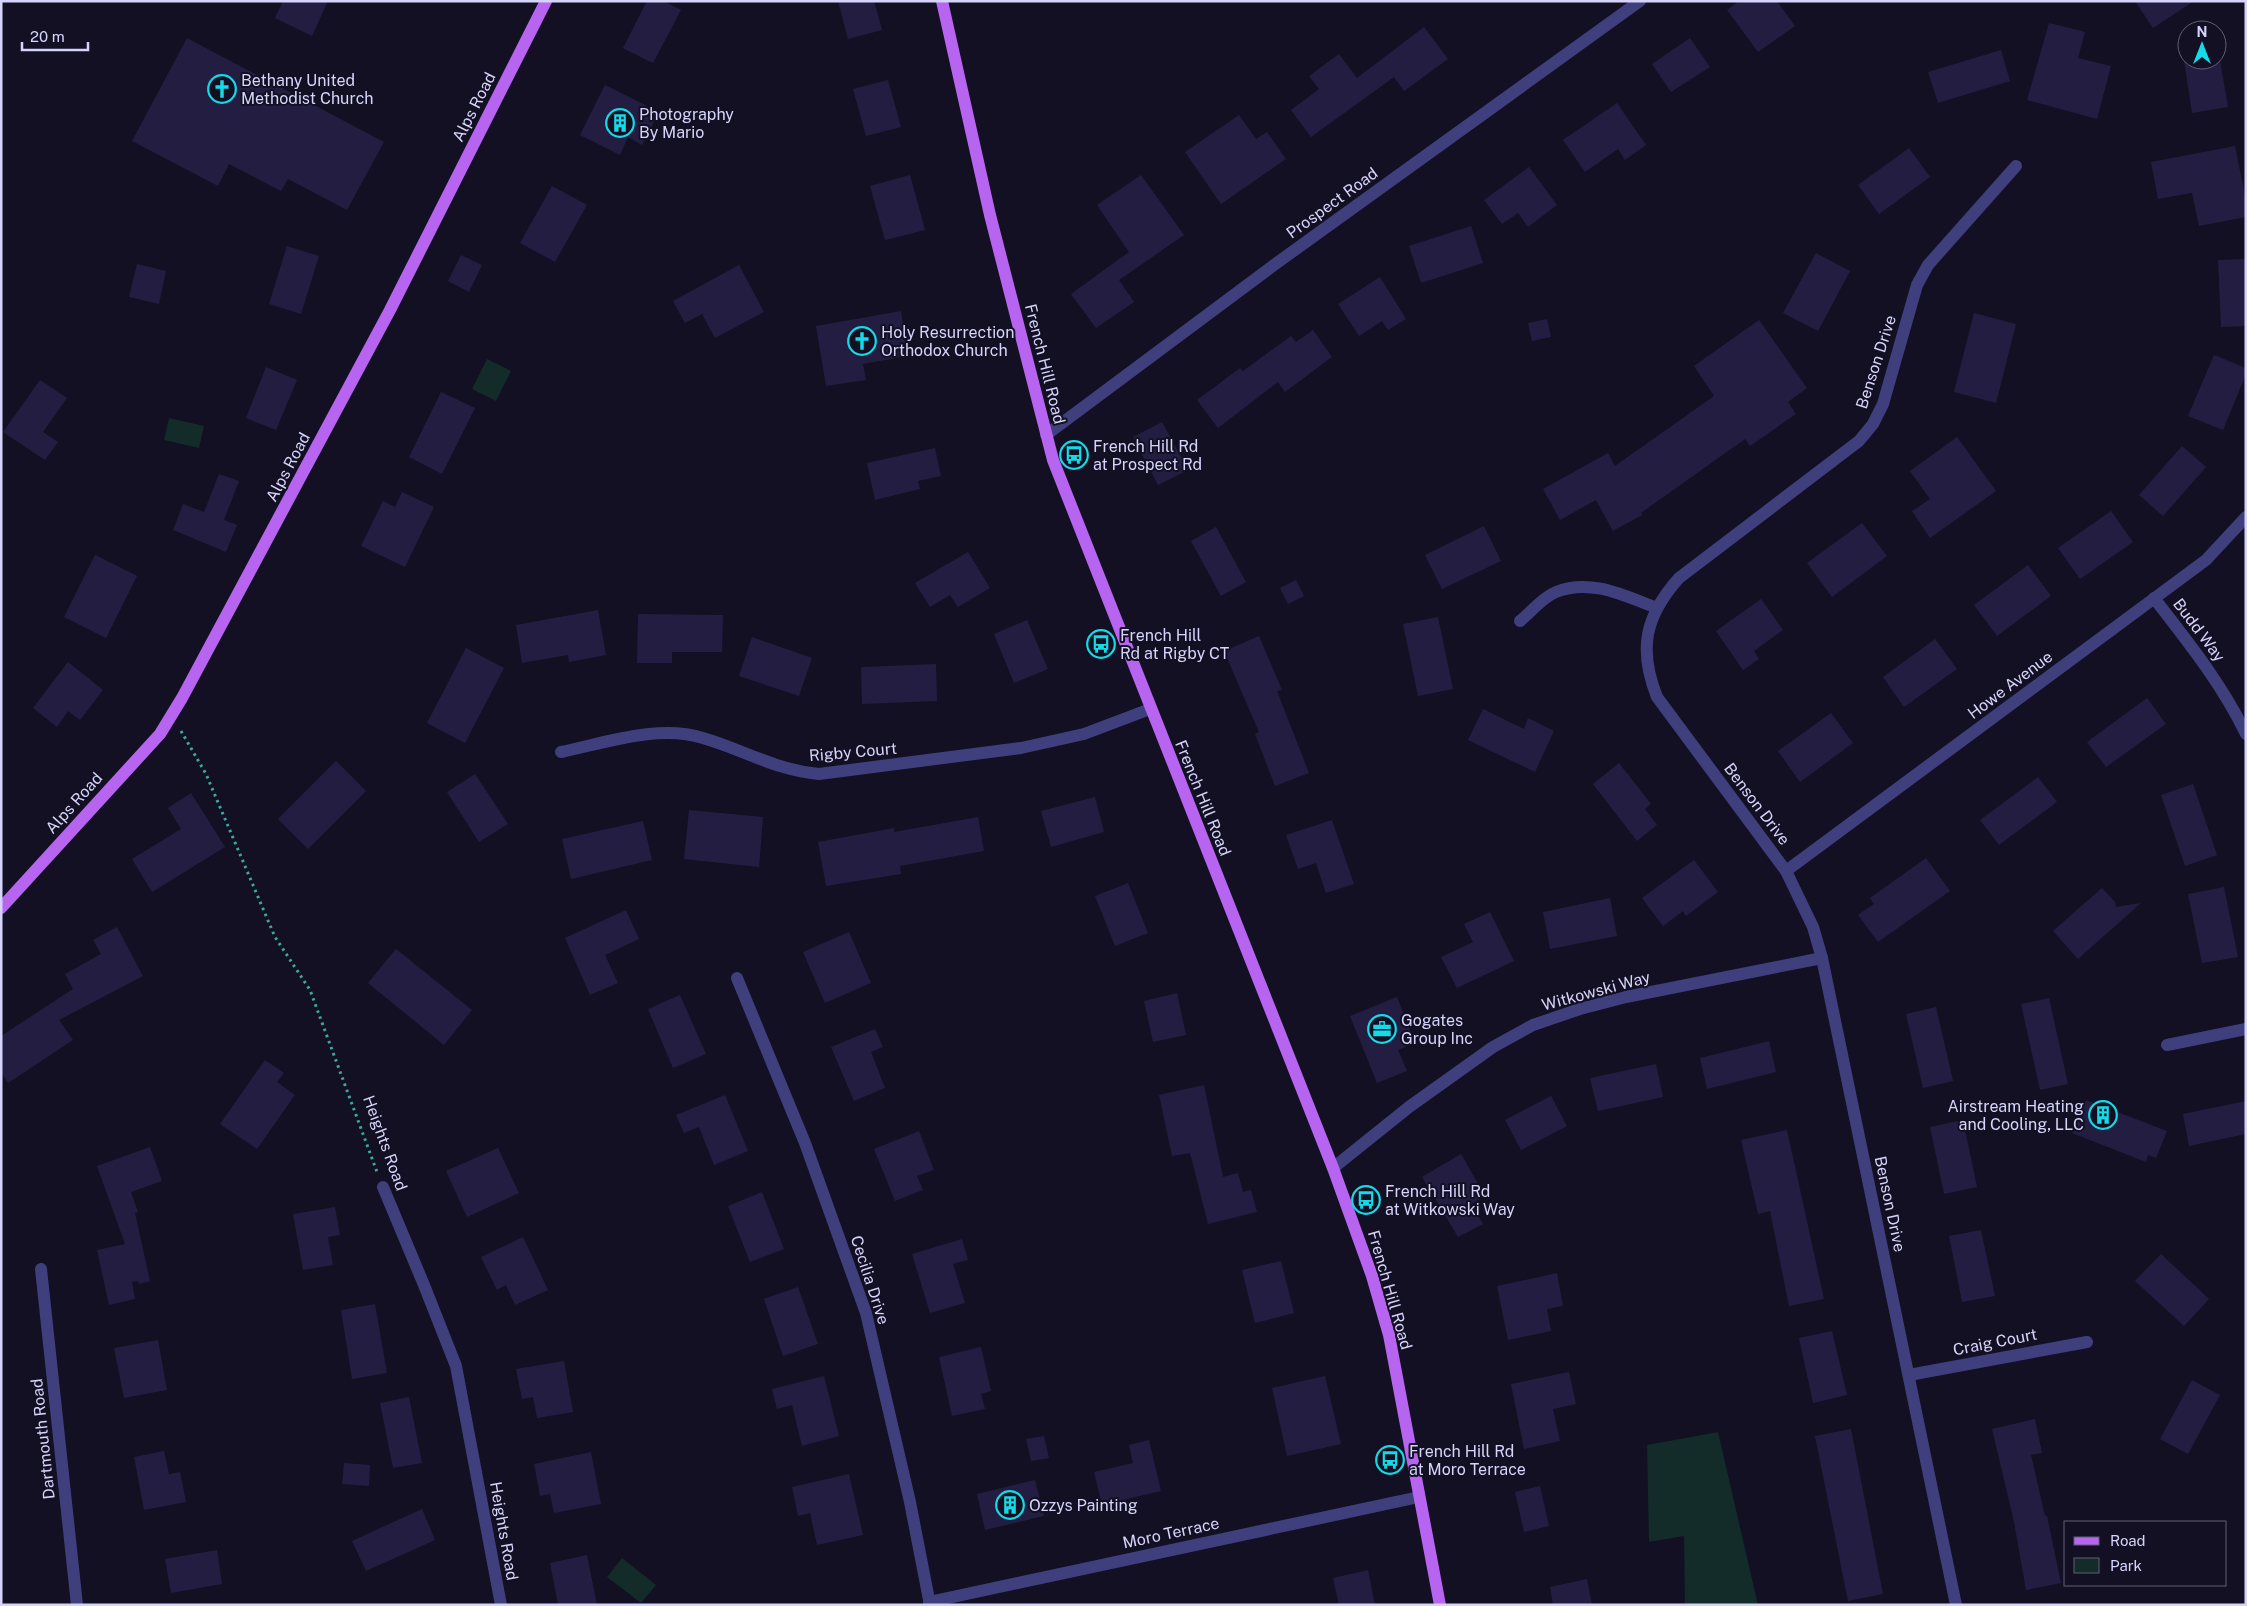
<svg xmlns="http://www.w3.org/2000/svg" width="2247" height="1606" viewBox="0 0 2247 1606" font-family="'Public Sans',sans-serif">
	<rect width="100%" height="100%" fill="#121022"/>
	<g fill="#132b29">
		<path d="M487,359L511,371L496,401L472,389Z"/>
		<path d="M169,418L204,426L199,448L164,440Z"/>
		<path d="M1718,1432L1758,1605H1685L1684,1536L1649,1542L1647,1445Z"/>
		<path d="M622,1558L656,1585L641,1603L607,1577Z"/>
	</g>
	<g fill="#231e41">
		<path d="M283,1H328L312,36L275,18Z"/>
		<path d="M647,1H664L681,10L653,63L623,48Z"/>
		<path d="M838,1H874L882,30L848,39Z"/>
		<path d="M1739,1H1777L1795,26L1758,52L1727,10Z"/>
		<path d="M2135,1H2194L2153,28Z"/>
		<path d="M2049,23L2085,32L2078,58L2111,66L2097,119L2027,100Z"/>
		<path d="M1424,27L1448,59L1404,91L1394,77L1311,137L1291,110L1319,89L1309,76L1339,54L1357,78Z"/>
		<path d="M187,38L384,142L347,210L288,179L281,191L229,164L218,186L132,141Z"/>
		<path d="M1690,38L1710,67L1671,92L1652,64Z"/>
		<path d="M2217,42L2228,107L2192,113L2182,47H2187V60H2217Z"/>
		<path d="M2001,50L2010,81L1938,103L1928,72Z"/>
		<path d="M888,80L901,127L866,136L853,89Z"/>
		<path d="M605,85L659,112L642,145L628,137L620,155L580,135Z"/>
		<path d="M1617,103L1646,145L1625,160L1618,149L1585,172L1563,140Z"/>
		<path d="M1239,115L1256,139L1267,132L1286,159L1221,204L1185,152Z"/>
		<path d="M2235,146L2246,201V217L2199,226L2192,193L2158,199L2151,162Z"/>
		<path d="M1909,148L1930,177L1879,214L1858,185Z"/>
		<path d="M1529,167L1557,205L1528,227L1518,213L1502,224L1484,200Z"/>
		<path d="M910,175L925,230L885,240L870,186Z"/>
		<path d="M1141,175L1184,235L1119,280L1134,302L1096,328L1071,294L1129,252L1097,205Z"/>
		<path d="M552,186L587,205L555,262L520,243Z"/>
		<path d="M1471,226L1483,263L1421,283L1409,246Z"/>
		<path d="M287,246L319,256L301,314L269,304Z"/>
		<path d="M1816,253L1850,271L1818,331L1783,313Z"/>
		<path d="M461,255L482,265L469,292L448,281Z"/>
		<path d="M2246,259V326L2221,327L2218,260Z"/>
		<path d="M137,264L166,271L159,304L129,297Z"/>
		<path d="M739,265L764,312L715,338L702,314L685,323L673,301Z"/>
		<path d="M1380,277L1406,319L1388,330L1382,321L1359,336L1338,304Z"/>
		<path d="M901,311L908,356L863,364L866,380L826,386L816,326Z"/>
		<path d="M1974,313L2016,324L1996,403L1954,392Z"/>
		<path d="M1547,319L1551,337L1532,341L1528,323Z"/>
		<path d="M1759,320L1807,388L1788,402L1796,414L1750,446L1745,439L1641,513L1642,515L1613,531L1596,500L1560,520L1543,489L1608,453L1615,466L1714,396L1694,366Z"/>
		<path d="M1313,330L1332,357L1285,392L1278,382L1218,428L1197,400L1240,368L1243,371L1291,336L1296,342Z"/>
		<path d="M2214,355L2246,368V374L2223,430L2188,416Z"/>
		<path d="M266,367L297,380L276,430L246,418Z"/>
		<path d="M40,380L67,398L43,432L58,442L45,460L3,432Z"/>
		<path d="M441,392L475,408L442,474L409,457Z"/>
		<path d="M1162,422L1188,470L1158,485L1133,437Z"/>
		<path d="M1957,437L1996,491L1930,538L1912,511L1930,499L1910,471Z"/>
		<path d="M2182,446L2206,467L2163,516L2139,495Z"/>
		<path d="M935,448L941,476L918,481L920,489L875,500L867,463Z"/>
		<path d="M219,474L239,481L224,520L237,525L226,552L173,530L183,504L204,512Z"/>
		<path d="M402,492L434,507L405,567L361,546L383,501L395,507Z"/>
		<path d="M2111,511L2133,542L2080,579L2058,548Z"/>
		<path d="M1862,523L1887,556L1832,597L1807,563Z"/>
		<path d="M1484,526L1501,561L1442,589L1425,555Z"/>
		<path d="M1216,527L1246,582L1221,596L1191,541Z"/>
		<path d="M968,552L990,588L958,607L950,595L930,607L915,583Z"/>
		<path d="M95,555L137,576L106,638L64,617Z"/>
		<path d="M2028,565L2051,596L1997,636L1974,605Z"/>
		<path d="M1296,580L1304,596L1288,604L1280,588Z"/>
		<path d="M1761,599L1783,630L1754,651L1759,659L1743,670L1716,631Z"/>
		<path d="M598,610L606,655L569,662L568,655L522,663L516,625Z"/>
		<path d="M638,614L723,615L722,652H672V663H637Z"/>
		<path d="M1438,617L1453,689L1418,696L1403,624Z"/>
		<path d="M1027,620L1048,669L1014,683L994,634Z"/>
		<path d="M1259,636L1282,690L1277,691L1309,773L1275,786L1255,734L1259,732L1224,651Z"/>
		<path d="M752,637L812,658L799,696L739,676Z"/>
		<path d="M1935,639L1957,669L1904,707L1883,677Z"/>
		<path d="M466,648L504,668L465,743L427,723Z"/>
		<path d="M68,662L103,690L80,720L68,711L57,727L33,708Z"/>
		<path d="M936,664L937,701L862,704L861,667Z"/>
		<path d="M2147,698L2166,724L2106,767L2087,742Z"/>
		<path d="M1483,709L1524,729L1528,718L1554,731L1535,772L1468,740Z"/>
		<path d="M1831,713L1853,743L1800,782L1778,751Z"/>
		<path d="M336,761L366,791L308,849L278,819Z"/>
		<path d="M1619,763L1651,804L1645,809L1657,825L1637,841L1593,784Z"/>
		<path d="M475,774L508,824L479,842L447,792Z"/>
		<path d="M2038,777L2057,802L1999,845L1980,820Z"/>
		<path d="M2193,784L2217,855L2185,866L2161,795Z"/>
		<path d="M191,793L225,847L152,892L132,859L181,829L168,808Z"/>
		<path d="M1095,797L1104,832L1051,847L1041,811Z"/>
		<path d="M689,810L763,817L759,867L684,859Z"/>
		<path d="M978,817L984,851L900,866L901,874L826,886L818,842L894,828V832Z"/>
		<path d="M1332,820L1354,884L1326,893L1316,863L1298,869L1286,835Z"/>
		<path d="M643,821L652,860L571,879L562,839Z"/>
		<path d="M1926,858L1950,891L1878,942L1858,915L1874,904L1870,898Z"/>
		<path d="M1694,860L1718,892L1686,916L1683,911L1663,926L1642,898Z"/>
		<path d="M1128,883L1148,933L1115,946L1095,896Z"/>
		<path d="M2224,887L2238,957L2202,963L2188,894Z"/>
		<path d="M2102,888L2115,902L2116,907L2141,903L2078,959L2053,931Z"/>
		<path d="M1610,898L1617,936L1550,949L1543,912Z"/>
		<path d="M626,910L639,939L605,955L618,983L590,995L565,938Z"/>
		<path d="M1490,912L1514,961L1457,988L1441,957L1473,942L1464,924Z"/>
		<path d="M117,927L143,976L59,1020L73,1040L8,1083L1,1072V1036L73,989L65,974L101,954L93,940Z"/>
		<path d="M849,932L871,983L825,1003L803,952Z"/>
		<path d="M396,949L472,1010L444,1045L368,983Z"/>
		<path d="M1177,993L1186,1035L1153,1042L1144,1001Z"/>
		<path d="M680,995L706,1054L673,1068L648,1009Z"/>
		<path d="M1397,997L1415,1043L1398,1050L1407,1071L1377,1083L1350,1016Z"/>
		<path d="M2049,998L2068,1084L2040,1090L2021,1004Z"/>
		<path d="M1936,1007L1953,1081L1923,1088L1906,1014Z"/>
		<path d="M875,1029L883,1047L871,1052L885,1088L854,1101L831,1047Z"/>
		<path d="M1769,1041L1776,1072L1707,1089L1700,1058Z"/>
		<path d="M265,1060L284,1073L277,1082L295,1095L257,1149L220,1124Z"/>
		<path d="M1656,1064L1663,1097L1598,1111L1590,1078Z"/>
		<path d="M1204,1085L1223,1177L1238,1173L1243,1192L1251,1190L1257,1212L1208,1224L1190,1153L1172,1156L1159,1095Z"/>
		<path d="M725,1095L748,1151L714,1165L699,1127L684,1133L676,1115Z"/>
		<path d="M1551,1096L1567,1126L1521,1150L1505,1120Z"/>
		<path d="M2086,1100L2167,1131L2156,1158L2148,1155L2146,1162L2072,1133Z"/>
		<path d="M2246,1101V1134L2189,1146L2183,1114Z"/>
		<path d="M1963,1120L1977,1187L1944,1194L1930,1127Z"/>
		<path d="M1787,1130L1824,1299L1789,1306L1770,1211L1758,1214L1741,1140Z"/>
		<path d="M919,1131L934,1170L917,1176L923,1190L895,1201L874,1149Z"/>
		<path d="M150,1147L162,1181L131,1192L138,1212L135,1213L150,1281L139,1284L138,1281L132,1282L135,1299L109,1305L97,1250L125,1244L97,1166Z"/>
		<path d="M498,1148L519,1193L467,1217L446,1171Z"/>
		<path d="M1461,1154L1485,1196L1471,1204L1483,1224L1458,1237L1422,1177Z"/>
		<path d="M762,1192L784,1249L750,1262L728,1206Z"/>
		<path d="M335,1207L340,1235L328,1237L333,1265L303,1270L293,1214Z"/>
		<path d="M1981,1230L1995,1296L1962,1302L1949,1236Z"/>
		<path d="M523,1237L548,1290L515,1305L506,1285L497,1290L481,1257Z"/>
		<path d="M962,1239L968,1260L953,1264L965,1303L930,1313L912,1254Z"/>
		<path d="M2161,1254L2209,1299L2184,1326L2135,1281Z"/>
		<path d="M1281,1261L1294,1313L1255,1323L1242,1270Z"/>
		<path d="M1557,1273L1563,1306L1547,1309L1551,1331L1508,1340L1497,1286Z"/>
		<path d="M798,1287L818,1344L783,1356L764,1299Z"/>
		<path d="M375,1304L387,1373L352,1379L341,1310Z"/>
		<path d="M1832,1331L1847,1395L1813,1403L1799,1338Z"/>
		<path d="M158,1340L167,1390L124,1398L114,1348Z"/>
		<path d="M981,1347L991,1391L981,1394L985,1409L952,1416L939,1357Z"/>
		<path d="M564,1361L573,1412L537,1418L533,1397L522,1399L516,1369Z"/>
		<path d="M1569,1372L1576,1404L1553,1409L1560,1441L1524,1449L1511,1384Z"/>
		<path d="M824,1376L839,1436L802,1446L792,1405L777,1409L772,1389Z"/>
		<path d="M1325,1376L1341,1444L1287,1456L1272,1388Z"/>
		<path d="M2192,1380L2220,1395L2188,1454L2160,1439Z"/>
		<path d="M409,1397L422,1463L393,1468L380,1403Z"/>
		<path d="M2035,1419L2042,1453L2031,1455L2045,1516H2047L2061,1583L2026,1590L2014,1522L1992,1429Z"/>
		<path d="M1851,1429L1883,1594L1848,1601L1815,1436Z"/>
		<path d="M1044,1436L1049,1458L1031,1461L1026,1439Z"/>
		<path d="M1149,1440L1161,1491L1102,1505L1094,1472L1133,1463L1129,1445Z"/>
		<path d="M164,1451L169,1474L180,1472L186,1502L144,1510L134,1457Z"/>
		<path d="M591,1452L601,1504L554,1513L550,1494L540,1496L534,1464Z"/>
		<path d="M344,1463L370,1465L369,1486L342,1484Z"/>
		<path d="M849,1474L863,1535L817,1545L810,1513L798,1516L792,1487Z"/>
		<path d="M1035,1480L1044,1516L985,1530L977,1494Z"/>
		<path d="M1540,1486L1549,1526L1524,1532L1515,1492Z"/>
		<path d="M422,1509L435,1540L366,1571L352,1541Z"/>
		<path d="M217,1550L222,1584L171,1593L165,1559Z"/>
		<path d="M587,1555L597,1605H558L550,1563Z"/>
		<path d="M1368,1570L1375,1605H1339L1333,1578Z"/>
		<path d="M1587,1579L1592,1605H1553L1550,1587Z"/>
	</g>
	<g fill="none" stroke-linecap="round" stroke-linejoin="round">
		<path stroke="#39aa9f" stroke-width="3" stroke-dasharray="2.5 4" stroke-linecap="butt" d="M181,731L206,774L275,937L310,990L377,1172"/>
		<g stroke="#3f3f7d" stroke-width="12">
			<path d="M1046,435L1274,265L1640,1"/>
			<path d="M2154,598C2188,642 2222,684 2246,734"/>
			<path d="M1520,621C1531,612 1543,597 1556,592C1591,578 1625,596 1657,608"/>
			<path d="M561,752C605,743 659,724 703,738C744,750 775,770 819,774L1021,748L1084,734L1150,709"/>
			<path d="M1786,871L2206,560L2246,517"/>
			<path d="M737,978L805,1143L866,1313L910,1502L930,1605"/>
			<path d="M2167,1045L2246,1029"/>
			<path d="M1333,1168L1409,1107L1493,1047L1533,1025L1580,1009L1626,997L1822,958"/>
			<path d="M383,1187L424,1285L456,1366L501,1605"/>
			<path d="M41,1269L77,1605"/>
			<path d="M1909,1375L2087,1342"/>
			<path d="M929,1602L1419,1497"/>
			<path d="M1956,1605L1822,958L1813,927L1786,871L1657,697C1638,649 1645,616 1679,578L1859,441L1873,424L1883,404L1917,285L1928,265L2016,166"/>
		</g>
		<g stroke="#b765f1" stroke-width="12">
			<path d="M942,1L990,215L1053,460L1333,1168L1372,1276L1389,1335L1440,1605"/>
			<path d="M1,908L160,734L182,698L390,310L546,1"/>
		</g>
	</g>
	<defs>
		<symbol id="church-ring" viewBox="-11 -11 22 22"><circle r="9.5" fill="#121022" stroke="#15dae7" stroke-width="1.5"/><path d="M-1.2-6h2.4v3.5h3.3v2.4h-3.3V6h-2.4V-.1h-3.3v-2.4h3.3Z" fill="#15dae7"/></symbol>
		<symbol id="building-ring" viewBox="-11 -11 22 22"><circle r="9.5" fill="#121022" stroke="#15dae7" stroke-width="1.5"/><path d="M-4-6H4V6H1V3H-1V6H-4ZM-2.5-4.3h1.7v1.8h-1.7ZM.8-4.3h1.7v1.8H.8ZM-2.5-1h1.7V.8h-1.7ZM.8-1h1.7V.8H.8Z" fill="#15dae7"/></symbol>
		<symbol id="bus-ring" viewBox="-11 -11 22 22"><circle r="9.5" fill="#121022" stroke="#15dae7" stroke-width="1.5"/><path d="M-5-6H5V4H4V6H2V4H-2V6H-4V4H-5ZM-3.5-4V0h7V-4ZM-3.5 1.2v1.5H-2V1.2ZM2 1.2v1.5H3.5V1.2Z" fill="#15dae7"/></symbol>
		<symbol id="office-ring" viewBox="-11 -11 22 22"><circle r="9.5" fill="#121022" stroke="#15dae7" stroke-width="1.5"/><path d="M-6-3h4V-5.5h4V-3h4V5H-6ZM-1-4.5V-3h2v-1.5ZM-6 0V1H6V0Z" fill="#15dae7"/></symbol>
	</defs>
	<g fill-rule="evenodd">
		<use href="#church-ring" x="206" y="73" width="32" height="32"/>
		<use href="#building-ring" x="604" y="107" width="32" height="32"/>
		<use href="#church-ring" x="846" y="325" width="32" height="32"/>
		<use href="#bus-ring" x="1058" y="439" width="32" height="32"/>
		<use href="#bus-ring" x="1085" y="628" width="32" height="32"/>
		<use href="#office-ring" x="1366" y="1013" width="32" height="32"/>
		<use href="#building-ring" x="2087" y="1099" width="32" height="32"/>
		<use href="#bus-ring" x="1350" y="1184" width="32" height="32"/>
		<use href="#bus-ring" x="1374" y="1444" width="32" height="32"/>
		<use href="#building-ring" x="994" y="1489" width="32" height="32"/>
	</g>
	<g text-anchor="middle" dominant-baseline="central" stroke-width="4" stroke-linejoin="round" paint-order="stroke">
		<g font-size="16" fill="#d7d4fb" stroke="#121022" text-anchor="start">
			<text x="241" y="80">Bethany United<tspan x="241" dy="18">Methodist Church</tspan></text>
			<text x="639" y="114">Photography<tspan x="639" dy="18">By Mario</tspan></text>
			<text x="881" y="332">Holy Resurrection<tspan x="881" dy="18">Orthodox Church</tspan></text>
			<text x="1093" y="446">French Hill Rd<tspan x="1093" dy="18">at Prospect Rd</tspan></text>
			<text x="1120" y="635">French Hill<tspan x="1120" dy="18">Rd at Rigby CT</tspan></text>
			<text x="1401" y="1020">Gogates<tspan x="1401" dy="18">Group Inc</tspan></text>
			<text x="2084" y="1106" text-anchor="end">Airstream Heating<tspan x="2084" dy="18">and Cooling, LLC</tspan></text>
			<text x="1385" y="1191">French Hill Rd<tspan x="1385" dy="18">at Witkowski Way</tspan></text>
			<text x="1409" y="1451">French Hill Rd<tspan x="1409" dy="18">at Moro Terrace</tspan></text>
			<text x="1029" y="1505">Ozzys Painting</text>
		</g>
		<g font-size="16" fill="#d7d4fb" stroke="#121022">
			<text transform="translate(474 107) rotate(-63)">Alps Road</text>
			<text transform="translate(1332 203) rotate(-36)">Prospect Road</text>
			<text transform="translate(1876 362) rotate(-72)">Benson Drive</text>
			<text transform="translate(1045 364) rotate(76)">French Hill Road</text>
			<text transform="translate(288 467) rotate(-62)">Alps Road</text>
			<text transform="translate(2199 630) rotate(53)">Budd Way</text>
			<text transform="translate(2010 685) rotate(-37)">Howe Avenue</text>
			<text transform="translate(853 752) rotate(-5)">Rigby Court</text>
			<text transform="translate(1203 798) rotate(68)">French Hill Road</text>
			<text transform="translate(74 803) rotate(-48)">Alps Road</text>
			<text transform="translate(1757 804) rotate(53)">Benson Drive</text>
			<text transform="translate(1596 991) rotate(-15)">Witkowski Way</text>
			<text transform="translate(385 1143) rotate(70)">Heights Road</text>
			<text transform="translate(1890 1204) rotate(78)">Benson Drive</text>
			<text transform="translate(870 1280) rotate(72)">Cecilia Drive</text>
			<text transform="translate(1390 1290) rotate(74)">French Hill Road</text>
			<text transform="translate(1995 1342) rotate(-11)">Craig Court</text>
			<text transform="translate(43 1439) rotate(-96)">Dartmouth Road</text>
			<text transform="translate(504 1531) rotate(80)">Heights Road</text>
			<text transform="translate(1171 1533) rotate(-12)">Moro Terrace</text>
		</g>
	</g>
	<rect width="2247" height="1606" fill="none" stroke="#d7d4fb" stroke-width="5"/>
	<rect x="2064" y="1521" width="162" height="65" fill="#121022" stroke="#615e79"/>
	<rect x="2074" y="1537" width="25" height="8" fill="#b765f1" stroke="#615e79"/>
	<text x="2110" y="1546" font-size="15" fill="#d7d4fb">Road</text>
	<rect x="2074" y="1558" width="25" height="15" fill="#132b29" stroke="#615e79"/>
	<text x="2110" y="1571" font-size="15" fill="#d7d4fb">Park</text>
	<g transform="translate(2202 45)"><circle r="24" fill="#121022" stroke="#615e79"/>
	<path d="M0-4L9 19L0 12L-9 19Z" fill="#15dae7"/>
	<text y="-8" font-size="14" font-weight="bold" text-anchor="middle" fill="#d7d4fb">N</text>
	</g>
	<path d="M22 42v8h66v-8" fill="none" stroke="#d7d4fb" stroke-width="2.5"/>
	<text x="30" y="42" font-size="15" fill="#d7d4fb" stroke="#121022" stroke-width="4" paint-order="stroke">20 m</text>
</svg>
